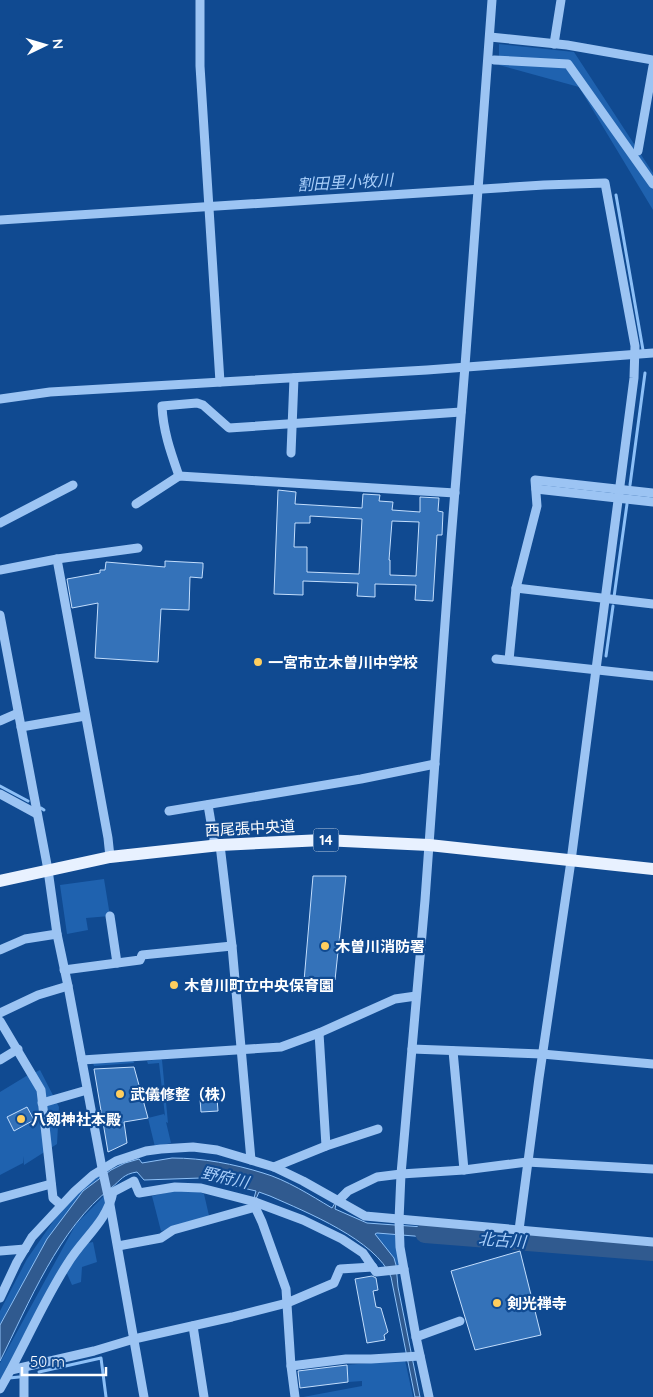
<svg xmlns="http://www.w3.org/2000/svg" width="653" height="1397" viewBox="0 0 653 1397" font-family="Quicksand,'Noto Sans JP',sans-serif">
	<rect width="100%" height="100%" fill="#104a91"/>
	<g fill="#1f62af">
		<path d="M499,44L574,52L653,173V210L579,87L499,65Z"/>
		<path d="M104,879L110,916L86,918L88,930L67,934L60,885Z"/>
		<path d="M160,1059L162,1060L168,1123L166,1122L171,1143L155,1147L148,1118L164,1114L165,1116L159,1063L148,1064L147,1061Z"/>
		<path d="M133,1060L134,1063L94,1066L93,1063Z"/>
		<path d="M40,1070L59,1107L57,1144L24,1165L23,1156V1163L0,1175V1092L28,1075L37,1091L40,1123L41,1090L32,1074Z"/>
		<path d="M101,1173V1177L83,1191L8,1309L0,1325V1311L27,1259L66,1203Z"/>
		<path d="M174,1191H198L204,1194L210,1220L161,1231L152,1196Z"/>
		<path d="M104,1196L109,1208L83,1244L93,1242L97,1262L82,1267L81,1282L72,1285L65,1269L0,1385V1363L76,1224Z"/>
		<path d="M377,1233H396L401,1265H396L394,1258L375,1236Z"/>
		<path d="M405,1360L413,1397H303L362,1386V1381L348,1382L346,1365Z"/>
	</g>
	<path fill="#305a8f" stroke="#8dc0f7" d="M172,1158C203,1158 234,1164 263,1173C287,1180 310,1195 332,1208L335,1203L336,1204L335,1209L367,1223L451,1229V1239L377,1233L375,1234L394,1258L396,1265L398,1287L420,1397H415L391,1277C376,1240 306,1212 270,1196L259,1192L256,1199L254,1198L256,1191L201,1178L144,1180L137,1172C123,1174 121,1180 111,1188C59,1228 29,1303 0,1361V1325L47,1239L83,1191L111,1170L125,1163L139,1159L142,1163Z"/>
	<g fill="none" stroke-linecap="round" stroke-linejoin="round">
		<g stroke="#8dc0f7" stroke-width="3">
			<path d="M616,195L643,350"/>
			<path d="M630,485L645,373"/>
			<path d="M614,597L627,504"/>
			<path d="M606,656L613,606"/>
			<path d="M0,786L28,801"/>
			<path d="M41,808L44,810"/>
			<path d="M39,1372L101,1358L106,1397"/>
			<path d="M9,1378L19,1377"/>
		</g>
		<path stroke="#305a8f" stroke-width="20" d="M425,1233L653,1251"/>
	</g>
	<g fill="#3472b9" stroke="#c3defd" fill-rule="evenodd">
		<path d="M278,490L296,492L295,504L362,508L363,494L380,495L379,501L393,502L392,510L420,512V497L439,498L438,511L443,512L442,535H437L433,601L415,600L416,585L375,584V597L357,596L358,583L303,581V595L274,594ZM310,516L362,519L359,574L307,572V547H294L295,523H310ZM392,521L419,522L416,576L390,575V560H389Z"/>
		<path d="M165,561L203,563V567L202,578L190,577L189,610L161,609L158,662L95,658L98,603L72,608L67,579L100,573V570H105L106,562L165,567Z"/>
		<path d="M313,876H346L335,980L304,981Z"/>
		<path d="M134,1067L148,1118L124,1122L127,1143L108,1152L94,1069Z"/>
		<path d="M217,1098L218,1111L201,1112L200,1099Z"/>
		<path d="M27,1107L34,1120L14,1131L7,1117Z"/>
		<path d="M520,1251L541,1335L475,1350L451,1271Z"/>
		<path d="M372,1276L376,1278L378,1290L373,1291L376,1307L381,1308L388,1332L384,1335L385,1340L367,1343L355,1279Z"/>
		<path d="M347,1365L348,1382L300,1388L298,1371Z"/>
	</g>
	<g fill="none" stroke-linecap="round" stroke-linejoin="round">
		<g stroke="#9cc4f3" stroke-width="9">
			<path d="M200,0V66L220,382"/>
			<path d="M490,37L567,45L653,60"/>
			<path d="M554,44L561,0"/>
			<path d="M494,60L568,64L653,184"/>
			<path d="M638,151L653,66"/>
			<path d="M0,220L544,185L605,183L635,346L634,378L571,861L539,1078L519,1230"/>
			<path d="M0,399L50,392L427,370L653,353"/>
			<path d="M291,453L294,378"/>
			<path d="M179,476C171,453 163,431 162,406L197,403L203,405L229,428L461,412"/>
			<path d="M536,489L653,502"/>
			<path d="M136,504L179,476L455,493"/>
			<path d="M0,523L73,485"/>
			<path d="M57,559L108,838L110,857"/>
			<path d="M0,570L57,559L138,548"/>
			<path d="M516,588L653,604"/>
			<path d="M0,615L48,870L57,934L68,986L102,1168L110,1205L144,1397"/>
			<path d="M496,659L653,676"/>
			<path d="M509,660L516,588L537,506L535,480L653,493"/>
			<path d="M0,721L18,713"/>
			<path d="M21,727L85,716"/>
			<path d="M0,794L37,814"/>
			<path d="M208,805L215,846"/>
			<path d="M169,811L361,779L435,764"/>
			<path d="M220,845L232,946L251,1160"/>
			<path d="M110,916L117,963"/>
			<path d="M0,950L25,939L57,934"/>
			<path d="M64,970L140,960L142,955L232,946"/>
			<path d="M0,1013L38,995L68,986"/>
			<path d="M0,1021L41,1090L53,1198L61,1205"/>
			<path d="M319,1033L326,1146"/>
			<path d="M412,1049L542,1054L653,1064"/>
			<path d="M453,1051L464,1170"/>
			<path d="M0,1060L18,1049"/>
			<path d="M82,1060L281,1047L319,1033L395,999L416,996"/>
			<path d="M42,1103L87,1090"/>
			<path d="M274,1167L326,1146L378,1129"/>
			<path d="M0,1198L51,1184"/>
			<path d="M339,1200L348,1191L377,1177L401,1174L464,1170L527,1162L653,1169"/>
			<path d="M255,1202V1207L262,1222L286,1289L291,1366L295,1397"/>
			<path d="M118,1246L161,1238L173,1230L255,1207"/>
			<path d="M0,1251L25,1249"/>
			<path d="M0,1298L17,1262L32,1237L75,1191L93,1175L116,1161L146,1151L161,1149L193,1147L217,1150L274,1167L303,1181L365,1216L653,1242"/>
			<path d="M193,1326L204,1397"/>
			<path d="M416,1337L460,1321"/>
			<path d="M291,1366L346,1359H371L420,1356"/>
			<path d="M11,1370L94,1351L134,1339L232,1317L287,1303L334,1283L340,1269L373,1267"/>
			<path d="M0,1389C24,1348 42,1303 68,1263C83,1238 107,1222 113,1192L134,1181L139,1193L175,1187L201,1188L255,1202L303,1220L342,1239L363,1253L376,1272L404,1269"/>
			<path d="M24,1397V1368"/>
			<path d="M429,1397L416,1337L400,1247L399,1220L401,1174L425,900L451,540L465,366L492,0"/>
		</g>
		<path stroke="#e8f1ff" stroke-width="12" d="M0,881L110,857L220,845L323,840L429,845L653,869"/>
	</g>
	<g fill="#ffce5e" stroke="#104a91" stroke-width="2">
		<circle cx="258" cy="662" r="5"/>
		<circle cx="325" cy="946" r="5"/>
		<circle cx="174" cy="985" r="5"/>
		<circle cx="120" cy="1094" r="5"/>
		<circle cx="21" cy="1119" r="5"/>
		<circle cx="497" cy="1303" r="5"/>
	</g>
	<g text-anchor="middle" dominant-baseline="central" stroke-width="4.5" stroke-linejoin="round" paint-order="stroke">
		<rect fill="#104a91" stroke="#b7c9de" stroke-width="1" x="313.5" y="828.5" width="25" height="23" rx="4"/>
		<g font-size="14" font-weight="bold" fill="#fff">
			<text x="326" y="840">14</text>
		</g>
		<g font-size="15" font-weight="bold" fill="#fff" stroke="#104a91" text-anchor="start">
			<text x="268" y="662">一宮市立木曽川中学校</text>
			<text x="335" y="946">木曽川消防署</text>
			<text x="184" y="985">木曽川町立中央保育園</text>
			<text x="130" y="1094">武儀修整（株）</text>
			<text x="31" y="1119">八剱神社本殿</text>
			<text x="507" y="1303">剣光禅寺</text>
		</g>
		<g font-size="15" fill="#fff" stroke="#104a91">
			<text transform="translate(250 828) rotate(-3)">西尾張中央道</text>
		</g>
		<g font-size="16" font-style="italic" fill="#a8cefa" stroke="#104a91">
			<text transform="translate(345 182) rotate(-3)">割田里小牧川</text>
			<text transform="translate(225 1177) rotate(13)">野府川</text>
			<text transform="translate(502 1240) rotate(4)">北古川</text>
		</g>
	</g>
	<g transform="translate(45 45) rotate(85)" stroke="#104a91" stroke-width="4" paint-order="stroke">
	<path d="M0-4L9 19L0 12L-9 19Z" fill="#ffffff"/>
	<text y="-8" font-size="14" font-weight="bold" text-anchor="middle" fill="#ffffff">N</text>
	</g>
	<path d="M22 1367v8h84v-8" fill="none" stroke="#ffffff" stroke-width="2.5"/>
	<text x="30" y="1367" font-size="15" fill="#ffffff" stroke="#104a91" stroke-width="4" paint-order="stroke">50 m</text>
</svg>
